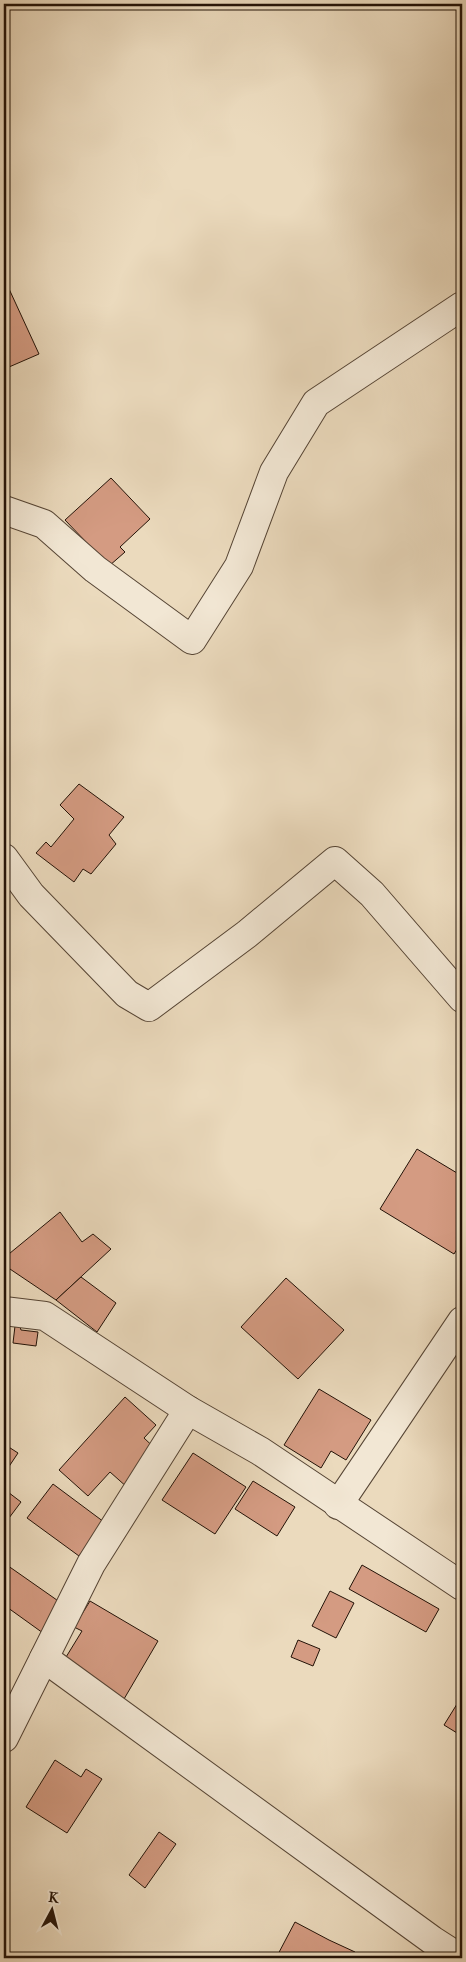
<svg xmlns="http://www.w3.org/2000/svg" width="466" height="1962" viewBox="0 0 466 1962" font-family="'IM FELL French Canon',serif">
	<rect width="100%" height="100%" fill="#ebdabd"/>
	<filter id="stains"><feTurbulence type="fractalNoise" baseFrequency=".004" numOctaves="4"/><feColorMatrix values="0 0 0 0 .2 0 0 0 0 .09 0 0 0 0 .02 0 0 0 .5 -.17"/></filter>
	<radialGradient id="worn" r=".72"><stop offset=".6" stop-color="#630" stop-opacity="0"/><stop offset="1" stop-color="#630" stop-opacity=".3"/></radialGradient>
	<g fill="#d49b82" stroke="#231207">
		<path d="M4,278L39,354L9,367L4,356Z"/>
		<path d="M111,478L150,519L120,547L125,552L109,566L65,520Z"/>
		<path d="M79,784L124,817L109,835L116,844L91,874L83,869L74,882L36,853L46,842L51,847L74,819L60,805Z"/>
		<path d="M417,1149L462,1176V1241L454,1254L380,1209Z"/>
		<path d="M60,1212L82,1242L93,1234L111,1249L56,1300L4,1265V1258Z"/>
		<path d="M81,1277L116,1303L97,1332L56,1300Z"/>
		<path d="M286,1278L344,1330L298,1379L241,1327Z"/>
		<path d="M15,1326L20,1327L21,1330L38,1332L36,1346L13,1343Z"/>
		<path d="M319,1389L371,1420L346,1460L331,1451L321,1468L284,1445Z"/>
		<path d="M125,1397L156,1425L144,1438L160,1453L128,1488L110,1472L88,1496L59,1470Z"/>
		<path d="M4,1444L18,1453L4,1474Z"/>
		<path d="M193,1453L246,1487L215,1534L162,1500Z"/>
		<path d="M253,1481L295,1507L277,1536L235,1509Z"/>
		<path d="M53,1484L104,1522L79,1556L27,1518Z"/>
		<path d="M4,1489L21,1502L9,1518L4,1514Z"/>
		<path d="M4,1563L64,1605L43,1633L4,1605Z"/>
		<path d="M362,1565L439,1609L426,1632L349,1589Z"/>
		<path d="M330,1591L354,1603L336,1638L312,1626Z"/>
		<path d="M90,1601L158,1641L124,1699L63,1662L82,1631L74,1627Z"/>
		<path d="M298,1640L320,1649L313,1666L291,1657Z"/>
		<path d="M462,1696V1736L444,1725Z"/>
		<path d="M55,1760L81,1777L86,1769L102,1779L67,1833L26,1807Z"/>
		<path d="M159,1832L176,1844L145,1888L129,1875Z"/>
		<path d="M295,1922L329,1940L355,1952L351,1958H276Z"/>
	</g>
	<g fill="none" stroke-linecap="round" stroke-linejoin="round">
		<defs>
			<g id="street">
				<path d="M4,510L44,524L95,569L192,640L239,566L274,472L316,403L462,306"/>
				<path d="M4,858L31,895L127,994L149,1007L247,934L335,861L372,894L462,998"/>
				<path d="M4,1311L45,1316L188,1410L260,1451L462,1586"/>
				<path d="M338,1505L462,1321"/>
				<path d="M44,1658L432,1940L460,1958"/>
				<path d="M4,1738L91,1564L188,1410"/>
			</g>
		</defs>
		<use href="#street" stroke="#554434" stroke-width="30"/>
		<use href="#street" stroke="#f2e7d4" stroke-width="28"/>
	</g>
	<rect width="466" height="1962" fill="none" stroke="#ebdabd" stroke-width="20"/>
	<rect x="5" y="5" width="456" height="1952" fill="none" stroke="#231207" stroke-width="2.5"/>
	<rect x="10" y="10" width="446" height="1942" fill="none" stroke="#231207"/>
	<g transform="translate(52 1910) rotate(7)" stroke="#f2e7d4" stroke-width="4" paint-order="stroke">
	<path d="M0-4L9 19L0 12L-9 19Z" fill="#231207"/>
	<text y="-8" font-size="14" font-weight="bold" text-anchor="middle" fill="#231207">K</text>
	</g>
	<rect width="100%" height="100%" filter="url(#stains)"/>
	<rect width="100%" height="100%" fill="url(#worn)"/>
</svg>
